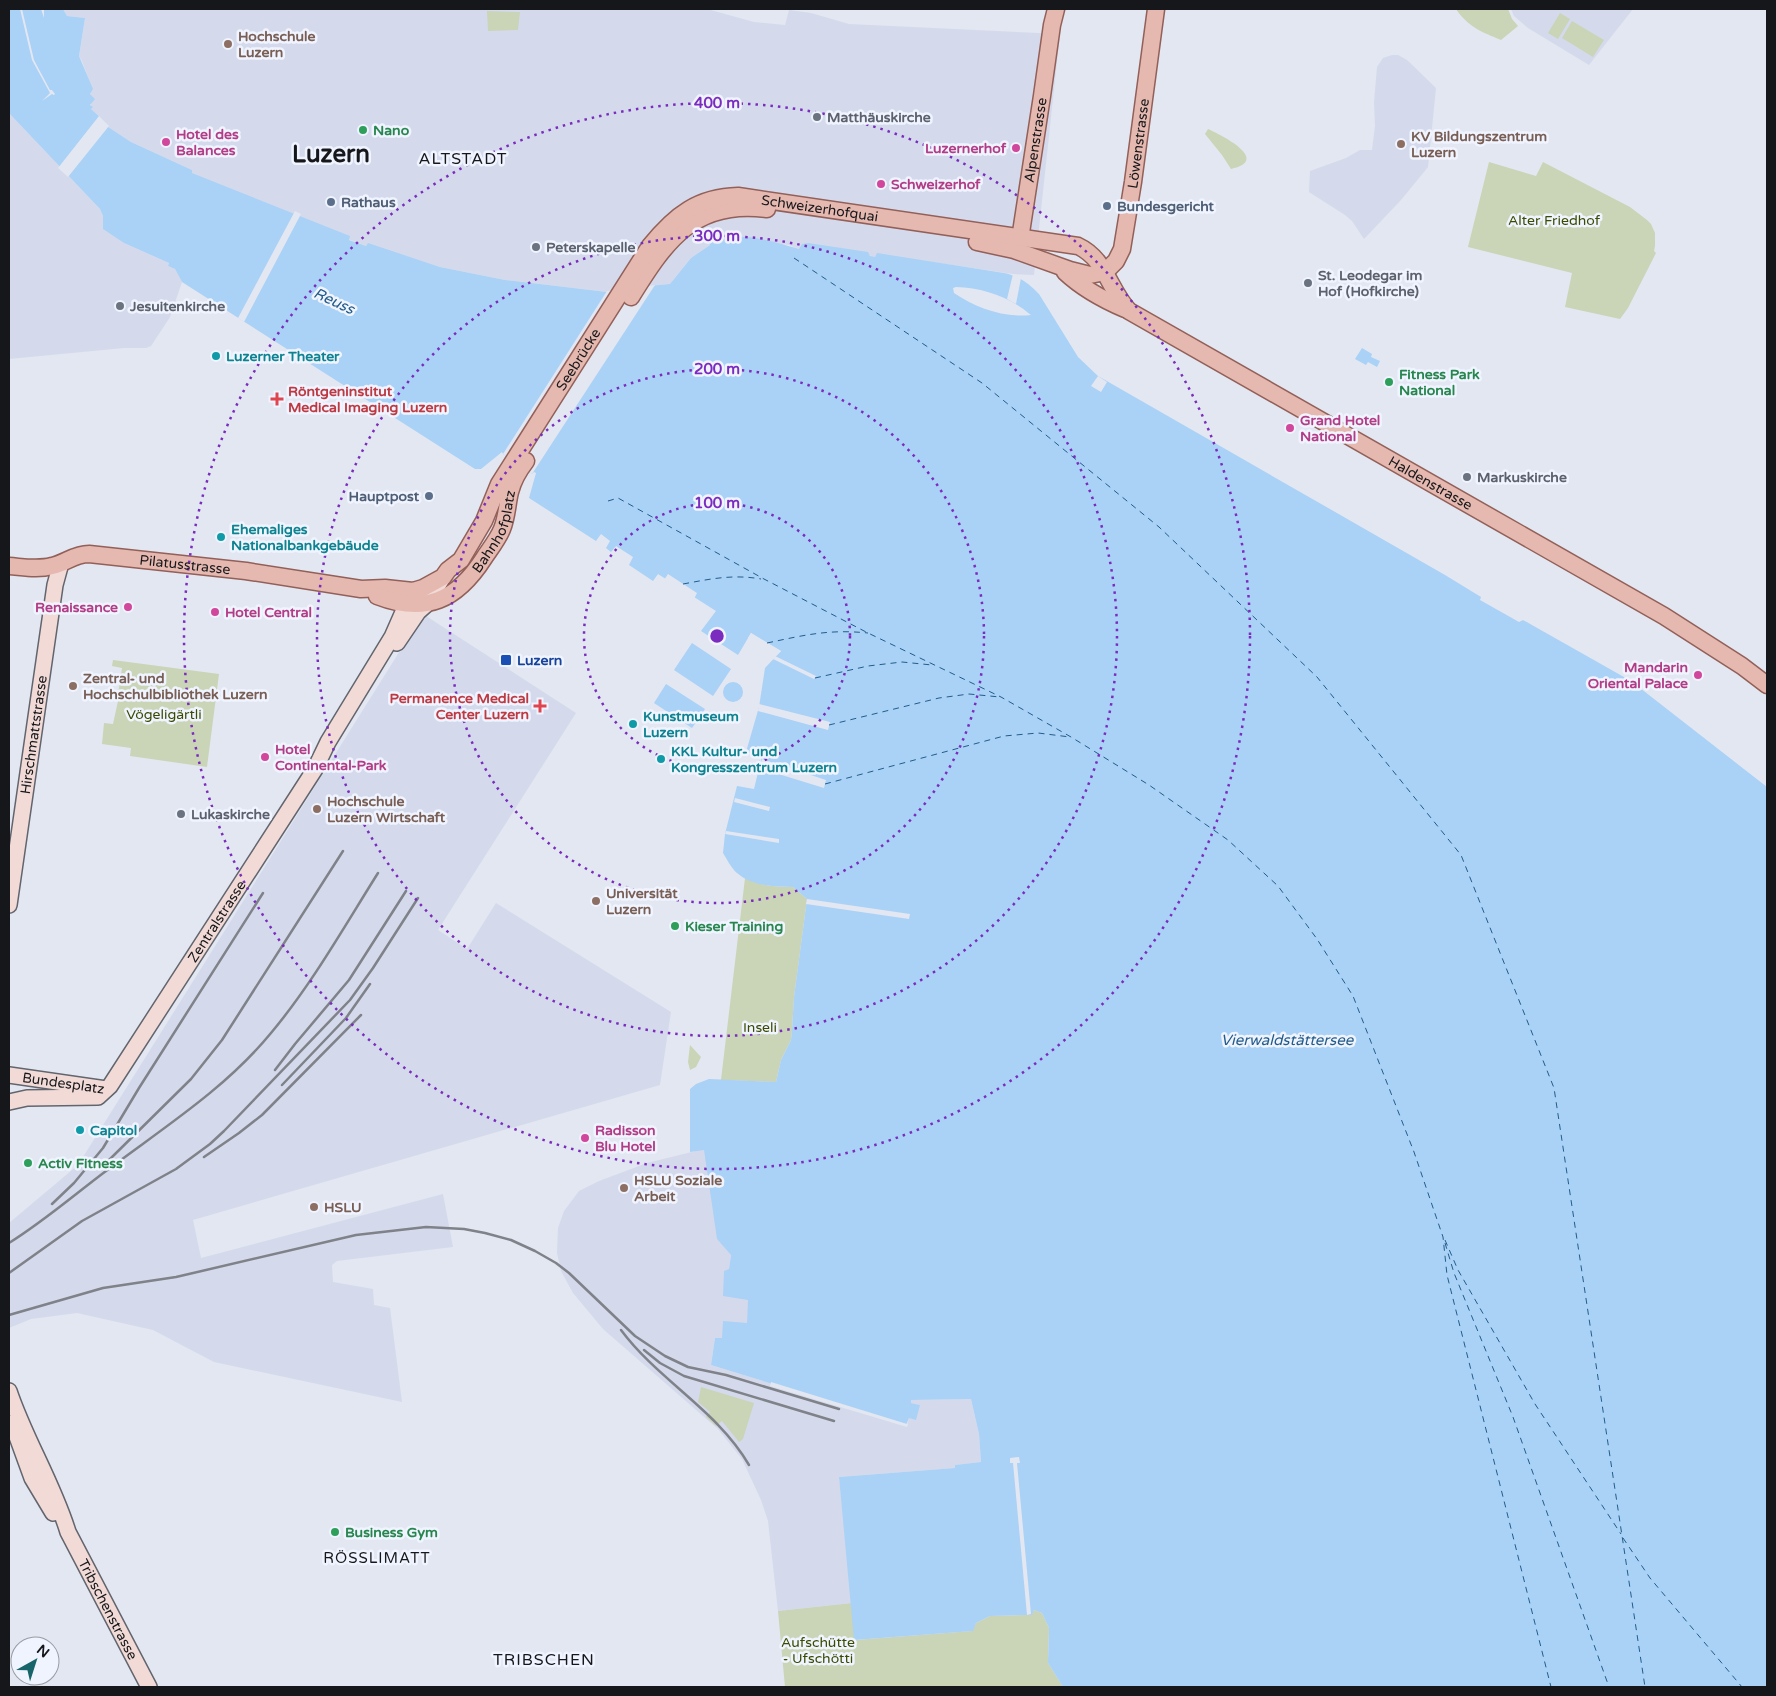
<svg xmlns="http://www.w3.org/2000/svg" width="1776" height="1696" viewBox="0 0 1776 1696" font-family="'Varela Round',sans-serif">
	<rect width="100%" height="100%" fill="#e3e7f1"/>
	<g fill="#d4daec">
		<path d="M63,9H707L754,22L785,25L789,10L811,13L849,24L1060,34L1034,275L1013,274L877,254L875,257H872L868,254L799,249L789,245L739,237H729L713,244L711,240L708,242L710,245L691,258L670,284L637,287L607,292L505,280L440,267L368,244L366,246L348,239L349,236L191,173L192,170L131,142L107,127L101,118L91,109L90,83L82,61L79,56L85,18L67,16Z"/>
		<path d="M1511,9H1633L1589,65L1528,28L1514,16Z"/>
		<path d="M1392,55H1398L1407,60L1436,88L1428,167L1401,200L1364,239L1352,221L1345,215L1309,192L1310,171L1346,158L1360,150H1372L1375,126L1374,102L1377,67L1383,58Z"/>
		<path d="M9,113L100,209L103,216V226L124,243L169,263L168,266L175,269L182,282L170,317L151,346L146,348H124L9,359Z"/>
		<path d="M423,614L576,713L438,930L467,949L496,903L671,1012L660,1085L193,1220L201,1258L443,1194L453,1247L337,1261L332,1265L333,1282L373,1289L374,1305L390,1308L402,1402L214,1362L153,1330L77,1313L31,1319L9,1328V1223L78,1165Z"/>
		<path d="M704,1149L731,1255L729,1269L749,1300L747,1323L722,1338H715L711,1365L907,1425L909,1418L920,1405L911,1403V1400L971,1399L979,1434L981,1462L956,1465V1468L839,1477L852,1603L778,1611L768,1521L761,1500L742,1459L718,1429L603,1329L573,1293L561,1271L557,1253L558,1228L564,1211L579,1191L599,1181L647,1163Z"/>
	</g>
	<g fill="#cad4b7">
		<path d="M1456,9H1508L1512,19L1518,26L1501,40C1482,32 1468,27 1456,9Z"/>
		<path d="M487,11L520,12L518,30L488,31Z"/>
		<path d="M1560,13L1570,19L1558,39L1548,33Z"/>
		<path d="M1572,21L1604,40L1593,57L1562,38Z"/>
		<path d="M1208,129C1221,135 1272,160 1231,169L1222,155L1205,134Z"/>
		<path d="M1489,162L1536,176L1543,162L1630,207L1647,220L1651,224L1655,233V246L1654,251L1656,253L1628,308L1620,319L1565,307L1572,273L1468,247Z"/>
		<path d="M113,660L219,674L207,767L130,756L131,748L102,744L104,723L113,724L118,701H117L122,668L112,666Z"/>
		<path d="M745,878C760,886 777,887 793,887L807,899L794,997L792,1030L791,1040L781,1060L776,1082L721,1080Z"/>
		<path d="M690,1045L701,1057L696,1067L690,1070L688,1062Z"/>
		<path d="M701,1387L754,1403L743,1439L739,1442L722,1421L716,1426L706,1417L710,1412L698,1402Z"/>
		<path d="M852,1603L855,1640L972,1631L976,1623L990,1616L1029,1615L1032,1614L1034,1610L1042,1613L1049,1628L1048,1663L1063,1687H785L778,1611Z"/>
	</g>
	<g fill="#aad1f6" fill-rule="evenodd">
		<path d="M9,9H20L32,60L50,93L42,101L52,94L54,95L55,94L52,90H50L34,60L22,9H41L44,18V9H63L67,16L85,18L79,56L93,89L90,94L95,99L90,105L93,107L91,109L101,118L108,127L131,142L192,170V173L350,236L349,240L366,246L368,243L440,267L505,280L607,292L637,287L670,284L691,258L710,245L708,242L711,240L714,244C735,228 776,243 799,249L802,244L808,243L868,252L870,256L875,257L877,253L1004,273C1019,276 1029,283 1039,294L1078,357L1098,376L1445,575L1481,597L1480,600L1519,622L1523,620L1631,681L1767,787V1687H1063L1048,1663L1049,1628L1042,1613L1034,1610L1032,1615H1029L990,1616L976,1623L973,1631L854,1640L839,1477L955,1468V1465L981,1462L979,1434L971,1399L911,1400V1403L920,1405L916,1420L909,1418L906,1425L711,1365L715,1338H722L723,1321L747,1323L748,1300L723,1296L724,1271L729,1269L731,1255L717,1239L704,1150L690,1152V1089L696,1084L709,1079L776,1082L781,1060L791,1040L792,1030L794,997L807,899L793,887C774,887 752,886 737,873C731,868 727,859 723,853L725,834L737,786L754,789L762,756L746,752L759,707L765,668L781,651L751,633L738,655L701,631L716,611L658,574L653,581L629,565L633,557L616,546L611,552L606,548L610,541L601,534L596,541L529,498L536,473L534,472L532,474L529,472L503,454L502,452L481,469H475L182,282L175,269L168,266L169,263L124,243L103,229V216L100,209L9,113ZM956,287C984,288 1010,297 1031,315C1004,318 976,308 954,293L953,288Z"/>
		<path d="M1362,348L1372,354L1371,357L1380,361L1377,367L1368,362L1366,365L1355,359Z"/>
		<path d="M692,643L731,669L713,696L674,670Z"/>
		<circle cx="733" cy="692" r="10"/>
		<path d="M666,684L705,709L692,728L654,703Z"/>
	</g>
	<g fill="#e3e7f1">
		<path d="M99,116L109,126L68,177L58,168Z"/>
		<path d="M295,211L301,214L244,322L238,318Z"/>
		<path d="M1013,274L1021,278L1016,304L1007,299Z"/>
		<path d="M655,285L532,474L503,454L607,291Z"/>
		<path d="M1098,376L1107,382L1101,392L1091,386Z"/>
		<path d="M668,574L697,593L694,599L664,580Z"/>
		<path d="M751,633L767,643L781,651L777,655L774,653L777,651L751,637L750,639L748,638Z"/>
		<path d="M775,656L816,676L814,679L773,659Z"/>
		<path d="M759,704L830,722L828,730L758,711Z"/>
		<path d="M762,759L826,780L824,788L759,768Z"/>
		<path d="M735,798L770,807L769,811L734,802Z"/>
		<path d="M726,831L779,839V843L725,834Z"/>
		<path d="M807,899L910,914L909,919L806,904Z"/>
		<path d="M771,1382L907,1424H908L907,1427L770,1386Z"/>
		<path d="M1019,1457L1020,1463H1017L1031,1614L1027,1615L1013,1463H1010V1458Z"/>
	</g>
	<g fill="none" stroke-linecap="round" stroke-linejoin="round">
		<g stroke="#225c8a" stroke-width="1" stroke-dasharray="6 5" stroke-linecap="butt">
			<path d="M794,258L982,383L1159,527L1317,677L1461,855L1554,1088L1645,1687"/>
			<path d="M608,501L618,498L764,579L868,633L1001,697L1071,737L1149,785L1228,840L1278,886L1317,939L1353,996L1414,1152L1443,1237L1447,1275L1551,1687"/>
			<path d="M683,584C710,579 733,574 761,579"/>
			<path d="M767,643C805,635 829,629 868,633"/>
			<path d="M815,678L868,666L902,662L932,665"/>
			<path d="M829,725L939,698L969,694L1000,697"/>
			<path d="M825,784L1004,736L1038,733L1070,737"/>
			<path d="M1445,1240L1458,1270L1535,1404L1621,1534"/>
			<path d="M1445,1243L1454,1273L1513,1417L1609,1687"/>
			<path d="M1623,1538L1650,1578L1742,1687"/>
		</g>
		<defs>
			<g id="secondary">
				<path d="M397,643L418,612L427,604"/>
				<path id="s1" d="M9,905L55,585L61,563"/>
				<path id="s2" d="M9,1075L106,1089"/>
				<path id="s3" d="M9,1102L27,1098L98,1097L110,1086L315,769L328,742L392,637L403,612L415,602L435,590L443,577"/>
				<path id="s4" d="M9,1391C25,1439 53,1483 68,1532L149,1687"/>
				<path d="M12,1423L32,1478L53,1513"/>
			</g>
			<g id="primary">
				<path id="s5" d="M1020,239L1042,96L1052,25L1056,9"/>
				<path id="s6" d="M977,242L1014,250L1070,270L1090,275L1105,272L1116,261L1122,249L1133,182L1156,9"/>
				<path d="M1065,272C1082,288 1104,300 1125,309"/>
				<path d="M631,297C665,242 694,199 767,209"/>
				<path id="s7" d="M9,566C23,567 38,570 52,566C66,563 74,554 89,554L246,571L361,589L385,588L413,591L423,588L443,577L448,570L461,560L484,521L499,484L650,246C675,215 698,197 738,196L1078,246C1106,259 1109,290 1129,311L1664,616L1742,666L1767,685"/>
				<path id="s8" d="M377,596C426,615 457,600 484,558C490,549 498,539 502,529C507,517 507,504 510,492C513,480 519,470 526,461"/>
			</g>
		</defs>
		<use href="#secondary" stroke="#62656e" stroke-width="18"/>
		<use href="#primary" stroke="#926059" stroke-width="19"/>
		<use href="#secondary" stroke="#f2dbd7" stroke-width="15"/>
		<use href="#primary" stroke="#e5b8b0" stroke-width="16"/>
		<g stroke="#7f8288" stroke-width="2.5">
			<path d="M275,1070L295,1044L349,980L406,891"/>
			<path d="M282,1085L346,1018L370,984"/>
			<path d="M204,1157L239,1133L262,1115L361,1015"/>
			<path d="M107,1162L191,1079L222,1040L343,851"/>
			<path d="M52,1204L74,1183L103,1148L139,1088L263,893"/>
			<path d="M9,1243C43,1222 74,1195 106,1171C163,1128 225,1089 271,1033C312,984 344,927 378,873"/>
			<path d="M9,1273L82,1221L176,1169L210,1144L224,1131L350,1000L373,968L418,898"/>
			<path d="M9,1315L103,1288L176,1277L356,1235L426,1227L464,1229L485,1233L511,1240L535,1251L556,1263L569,1273L635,1336L665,1356L688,1367L726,1375L839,1409"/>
			<path d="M621,1330C659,1381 717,1410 749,1465"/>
			<path d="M644,1350L660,1363L684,1376L834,1421"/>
		</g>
	</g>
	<g fill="none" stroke="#7b2cbf" stroke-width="2.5" stroke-dasharray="2.5 5">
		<circle cx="717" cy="636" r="133"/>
		<circle cx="717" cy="636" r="267"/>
		<circle cx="717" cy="636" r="400"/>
		<circle cx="717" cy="636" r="533"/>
	</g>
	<g fill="#8d6e63" stroke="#f0f4ff" stroke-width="2">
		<circle cx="228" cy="44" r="5"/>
		<circle cx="1401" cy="144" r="5"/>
		<circle cx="73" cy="686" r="5"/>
		<circle cx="317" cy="809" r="5"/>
		<circle cx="596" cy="901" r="5"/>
		<circle cx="624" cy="1188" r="5"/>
		<circle cx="314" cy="1207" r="5"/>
	</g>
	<g fill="#6b7280" stroke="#f0f4ff" stroke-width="2">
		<circle cx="817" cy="117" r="5"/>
		<circle cx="536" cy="247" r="5"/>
		<circle cx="1308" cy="283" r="5"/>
		<circle cx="120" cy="306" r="5"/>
		<circle cx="1467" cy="477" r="5"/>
		<circle cx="181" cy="814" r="5"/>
	</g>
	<g fill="#2e9e5b" stroke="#f0f4ff" stroke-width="2">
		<circle cx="363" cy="130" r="5"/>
		<circle cx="1389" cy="382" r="5"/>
		<circle cx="675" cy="926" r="5"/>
		<circle cx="28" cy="1163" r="5"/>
		<circle cx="335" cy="1532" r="5"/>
	</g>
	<g fill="#d1479c" stroke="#f0f4ff" stroke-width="2">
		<circle cx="166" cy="142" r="5"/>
		<circle cx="1016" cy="148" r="5"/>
		<circle cx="881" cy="184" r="5"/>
		<circle cx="1290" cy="428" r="5"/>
		<circle cx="128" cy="607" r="5"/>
		<circle cx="215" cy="612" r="5"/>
		<circle cx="1698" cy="675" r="5"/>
		<circle cx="265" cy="757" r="5"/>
		<circle cx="585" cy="1138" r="5"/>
	</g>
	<g fill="#5c6f8a" stroke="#f0f4ff" stroke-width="2">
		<circle cx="331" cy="202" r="5"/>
		<circle cx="1107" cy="206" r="5"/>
		<circle cx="429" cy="496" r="5"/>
	</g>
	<g fill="#0f9aa8" stroke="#f0f4ff" stroke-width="2">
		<circle cx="216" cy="356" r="5"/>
		<circle cx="221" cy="537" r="5"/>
		<circle cx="633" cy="724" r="5"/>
		<circle cx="661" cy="759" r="5"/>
		<circle cx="80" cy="1130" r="5"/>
	</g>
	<g fill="#e0444e" stroke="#f0f4ff" stroke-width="2">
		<path d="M274.5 391.5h5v5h5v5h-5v5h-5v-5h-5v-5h5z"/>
		<path d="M537.5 698.5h5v5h5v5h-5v5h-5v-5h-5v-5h5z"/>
	</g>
	<rect fill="#1a4fb4" stroke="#f0f4ff" stroke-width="2" x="500" y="654" width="12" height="12" rx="2.5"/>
	<g text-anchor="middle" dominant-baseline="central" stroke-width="5" stroke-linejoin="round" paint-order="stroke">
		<g font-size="14" font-weight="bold" fill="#785e54" stroke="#f0f4ff" text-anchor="start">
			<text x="238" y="36">Hochschule<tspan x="238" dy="16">Luzern</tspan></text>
			<text x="1411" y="136">KV Bildungszentrum<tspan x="1411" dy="16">Luzern</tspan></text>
			<text x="83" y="678">Zentral- und<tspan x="83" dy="16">Hochschulbibliothek Luzern</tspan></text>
			<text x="327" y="801">Hochschule<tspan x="327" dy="16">Luzern Wirtschaft</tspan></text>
			<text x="606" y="893">Universität<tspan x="606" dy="16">Luzern</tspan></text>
			<text x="634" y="1180">HSLU Soziale<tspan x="634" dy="16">Arbeit</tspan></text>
			<text x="324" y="1207">HSLU</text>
		</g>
		<g font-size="14" font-weight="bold" fill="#5b616d" stroke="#f0f4ff" text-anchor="start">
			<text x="827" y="117">Matthäuskirche</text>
			<text x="546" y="247">Peterskapelle</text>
			<text x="1318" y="275">St. Leodegar im<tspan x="1318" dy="16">Hof (Hofkirche)</tspan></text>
			<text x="130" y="306">Jesuitenkirche</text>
			<text x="1477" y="477">Markuskirche</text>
			<text x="191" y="814">Lukaskirche</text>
		</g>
		<g font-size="14" font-weight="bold" fill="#27864d" stroke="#f0f4ff" text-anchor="start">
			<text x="373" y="130">Nano</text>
			<text x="1399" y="374">Fitness Park<tspan x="1399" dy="16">National</tspan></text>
			<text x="685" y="926">Kieser Training</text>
			<text x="38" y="1163">Activ Fitness</text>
			<text x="345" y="1532">Business Gym</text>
		</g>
		<g font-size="14" font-weight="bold" fill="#b23c85" stroke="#f0f4ff" text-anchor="start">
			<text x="176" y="134">Hotel des<tspan x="176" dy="16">Balances</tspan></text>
			<text x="1006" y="148" text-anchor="end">Luzernerhof</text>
			<text x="891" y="184">Schweizerhof</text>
			<text x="1300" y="420">Grand Hotel<tspan x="1300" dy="16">National</tspan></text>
			<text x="118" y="607" text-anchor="end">Renaissance</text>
			<text x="225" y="612">Hotel Central</text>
			<text x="1688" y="667" text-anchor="end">Mandarin<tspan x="1688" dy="16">Oriental Palace</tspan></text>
			<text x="275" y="749">Hotel<tspan x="275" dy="16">Continental-Park</tspan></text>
			<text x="595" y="1130">Radisson<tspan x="595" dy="16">Blu Hotel</tspan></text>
		</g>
		<g font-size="14" fill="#16171a" stroke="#f0f4ff">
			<text stroke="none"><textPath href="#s5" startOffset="100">Alpenstrasse</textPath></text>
			<text stroke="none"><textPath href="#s6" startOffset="269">Löwenstrasse</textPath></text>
			<text stroke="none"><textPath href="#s7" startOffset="1022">Schweizerhofquai</textPath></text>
			<text stroke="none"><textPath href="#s7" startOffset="700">Seebrücke</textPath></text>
			<text stroke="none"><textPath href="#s7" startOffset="1714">Haldenstrasse</textPath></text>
			<text stroke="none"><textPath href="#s8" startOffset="155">Bahnhofplatz</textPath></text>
			<text stroke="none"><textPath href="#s7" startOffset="179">Pilatusstrasse</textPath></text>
			<text stroke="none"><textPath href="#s1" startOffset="172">Hirschmattstrasse</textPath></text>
			<text stroke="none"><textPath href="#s3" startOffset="302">Zentralstrasse</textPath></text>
			<text stroke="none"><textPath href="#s2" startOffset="55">Bundesplatz</textPath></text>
			<text stroke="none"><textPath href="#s4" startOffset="240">Tribschenstrasse</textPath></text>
		</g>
		<g font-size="14" font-weight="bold" fill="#4e5e75" stroke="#f0f4ff" text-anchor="start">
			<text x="341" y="202">Rathaus</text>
			<text x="1117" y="206">Bundesgericht</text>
			<text x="419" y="496" text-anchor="end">Hauptpost</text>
		</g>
		<g font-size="14" fill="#3a4b00" stroke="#f0f4ff">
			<text x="1554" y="220">Alter Friedhof</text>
			<text x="164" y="714">Vögeligärtli</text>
			<text x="760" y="1027">Inseli</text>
			<text x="818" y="1642">Aufschütte<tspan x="818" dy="16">- Ufschötti</tspan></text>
		</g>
		<g font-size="14" font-weight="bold" fill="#0d838f" stroke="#f0f4ff" text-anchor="start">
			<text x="226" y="356">Luzerner Theater</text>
			<text x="231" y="529">Ehemaliges<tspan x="231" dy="16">Nationalbankgebäude</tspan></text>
			<text x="643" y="716">Kunstmuseum<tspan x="643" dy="16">Luzern</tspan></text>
			<text x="671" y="751">KKL Kultur- und<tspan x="671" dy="16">Kongresszentrum Luzern</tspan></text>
			<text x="90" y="1130">Capitol</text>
		</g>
		<g font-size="14" font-weight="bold" fill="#be3a42" stroke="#f0f4ff" text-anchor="start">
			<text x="288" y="391">Röntgeninstitut<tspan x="288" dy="16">Medical Imaging Luzern</tspan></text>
			<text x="529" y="698" text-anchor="end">Permanence Medical<tspan x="529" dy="16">Center Luzern</tspan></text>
		</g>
		<g font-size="14" font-weight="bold" fill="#164399" stroke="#f0f4ff" text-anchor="start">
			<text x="517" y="660">Luzern</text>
		</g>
		<g font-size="15" font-style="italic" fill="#225c8a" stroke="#f0f4ff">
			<text transform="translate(334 301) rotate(25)">Reuss</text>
			<text x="1287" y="1040">Vierwaldstättersee</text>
		</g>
		<g font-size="15" letter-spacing="1" fill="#16171a" stroke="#f0f4ff">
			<text x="377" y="1558">RÖSSLIMATT</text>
		</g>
		<g font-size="16" letter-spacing="1" fill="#16171a" stroke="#f0f4ff">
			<text x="463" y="159">ALTSTADT</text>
			<text x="544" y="1660">TRIBSCHEN</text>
		</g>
		<g font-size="24" font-weight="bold" fill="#16171a" stroke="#f0f4ff">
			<text x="331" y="154">Luzern</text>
		</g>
	</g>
	<circle cx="717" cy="636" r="8" fill="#7b2cbf" stroke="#f0f4ff" stroke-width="2.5"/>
	<g font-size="15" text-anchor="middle" font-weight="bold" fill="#7b2cbf" stroke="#f0f4ff" stroke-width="5" stroke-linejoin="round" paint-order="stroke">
		<text x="717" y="108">400 m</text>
		<text x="717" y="241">300 m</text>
		<text x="717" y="374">200 m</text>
		<text x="717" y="508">100 m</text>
	</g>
	<rect width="1776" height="1696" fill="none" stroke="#16171a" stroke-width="20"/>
	<g transform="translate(35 1661) rotate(39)"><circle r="24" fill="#f0f4ff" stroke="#999ca3"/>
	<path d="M0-4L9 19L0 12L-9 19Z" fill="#17656a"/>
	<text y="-8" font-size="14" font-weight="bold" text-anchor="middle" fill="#16171a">N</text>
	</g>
</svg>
